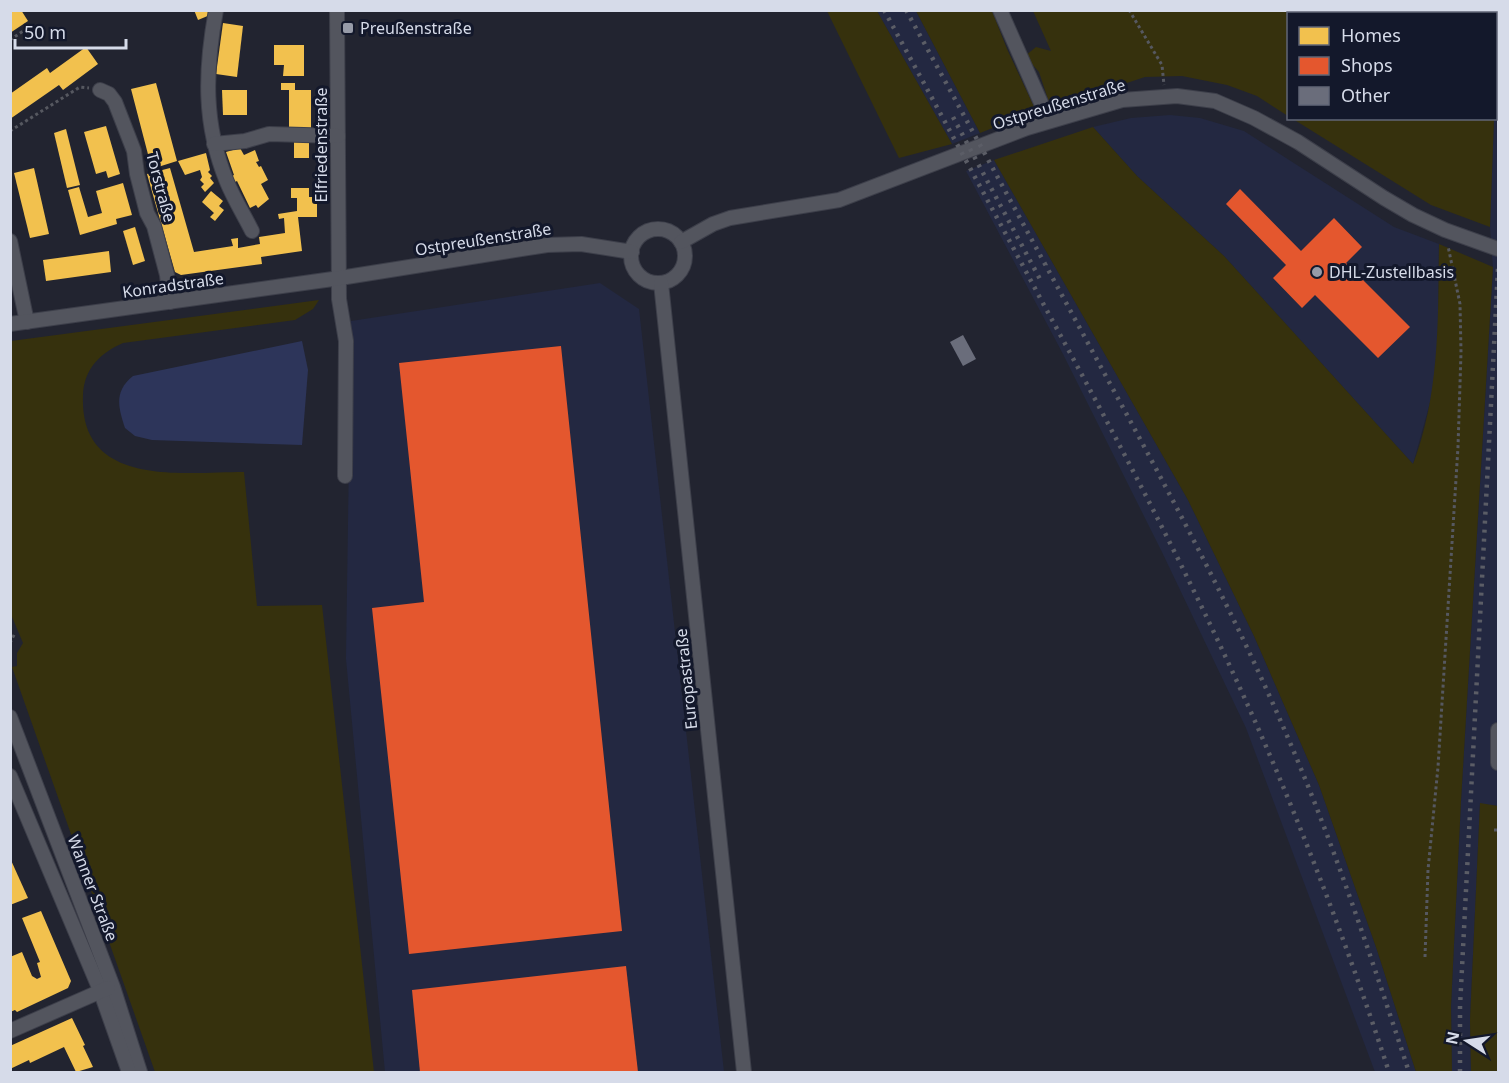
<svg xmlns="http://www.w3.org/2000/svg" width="1509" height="1083" viewBox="0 0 1509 1083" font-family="'Noto Sans',sans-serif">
	<rect width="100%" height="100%" fill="#222430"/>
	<g fill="#232841">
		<path d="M1498,10V806L1480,804L1470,1020L1471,1072H1452L1451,1006L1461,801L1493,268L1490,227Z"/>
		<path d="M877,11H916L980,133L952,144Z"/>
		<path d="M1170,115L1200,118L1244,131L1394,227L1439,244L1438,331L1434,388L1413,464L1224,256L1137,176L1093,127L1131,118Z"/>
		<path d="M994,160L1188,500L1254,636L1319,785L1377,950L1416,1072H1375L1246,728L1161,550L1064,356L966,171Z"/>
		<path d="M600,283L639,309L724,1072H385L346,659L351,321Z"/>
	</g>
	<g fill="#36310d">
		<path d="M827,11H877L952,144L899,158Z"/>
		<path d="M916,11H992L1007,49L1036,111L980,133Z"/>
		<path d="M1033,11H1497L1496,62V14H1288V116L1257,96L1227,85L1182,76L1145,77L1051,108L1039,72L1025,56L1036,47L1051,51Z"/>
		<path d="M1293,119H1494L1490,227L1431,205Z"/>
		<path d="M1093,127L1137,176L1224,256L1413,464C1440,394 1438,318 1439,244L1493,267L1461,801L1451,1006L1452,1072H1416L1377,950L1319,785L1254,636L1188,500L994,160Z"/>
		<path d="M319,300L313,309L295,320L123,343C100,353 84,369 83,395C79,488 182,472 244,472L257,606L322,605L374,1072H155L12,667L17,666V653L23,643L10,612L11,341Z"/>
		<path d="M1480,803L1498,806V1072H1471L1470,1020Z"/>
	</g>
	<path fill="#2d355a" d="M302,341L308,370L302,445L152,440L135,436L125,428C118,407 114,391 133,376Z"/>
	<g fill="#f2c14e">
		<path d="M10,10H21L28,21L10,33Z"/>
		<path d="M194,10H208L210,15L198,20Z"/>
		<path d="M223,23L243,26L237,77L216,74Z"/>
		<path d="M274,45H304V76H283L284,65H274Z"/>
		<path d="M86,47L98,64L63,90L59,85L10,119V94L47,68L50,73Z"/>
		<path d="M156,83L177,161L158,167L156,161L150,162L131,89Z"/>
		<path d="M281,83H295V90H311V131H289V90H281Z"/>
		<path d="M222,90H247V115H223Z"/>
		<path d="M106,126L120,174L108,178L106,171L96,174L84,132Z"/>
		<path d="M66,129L80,185L67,188L54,133Z"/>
		<rect x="294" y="140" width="15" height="18"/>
		<path d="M240,148L244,155L255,150L259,161L256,162L259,167L261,166L268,180L261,184L269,199L258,208L256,205L250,208L237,181L233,183L230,177L234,175L226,152Z"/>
		<path d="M206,153L210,170L208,172L212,176L210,178L214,183L205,192L201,187L204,184L200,180L202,177L200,170L185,175L178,161Z"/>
		<path d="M34,168L49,234L30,238L14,173Z"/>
		<path d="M170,168L194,252L233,246L231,239L238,238V248L260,244L259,237L285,233L284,218L279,219L278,214L297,211V198H291V188H309V197H317V217H298L302,251L261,257L262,264L181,275L175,272L147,174Z"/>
		<path d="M123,183L132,215L116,219L117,224L80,235L68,190L79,187L88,217L102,213L96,191Z"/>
		<path d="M211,191L223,201L219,206L224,210L215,221L210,217L214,213L202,202Z"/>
		<path d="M135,227L145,261L133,265L123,231Z"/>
		<path d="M109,251L111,272L46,281L43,260Z"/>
		<path d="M10,858L28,898L10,905Z"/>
		<path d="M41,911L71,981L68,988L17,1012L15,1010L10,1012V957L22,952L32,976L37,979L41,977L37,963L40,962L22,918Z"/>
		<path d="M72,1018L85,1045L83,1046L93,1067L76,1072L64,1047L30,1063L29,1060L10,1069V1046Z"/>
	</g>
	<g fill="#e4572e">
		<path d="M1240,189L1301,251L1334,218L1362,247L1346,263L1410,327L1378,358L1315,295L1302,308L1273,278L1286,265L1226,204Z"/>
		<path d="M561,346L622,931L409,954L372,608L424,602L399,363Z"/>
		<path d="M626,966L638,1072H420L412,990Z"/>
	</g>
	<path fill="#6a6d7b" d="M963,335L976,359L963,366L950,342Z"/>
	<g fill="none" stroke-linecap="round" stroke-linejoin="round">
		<defs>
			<g id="minor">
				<path d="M216,10C205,70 203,124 227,182C234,199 244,215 252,231"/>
				<path d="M337,10L339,299L346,341L345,476"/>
				<path d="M1000,10L1049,121"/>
				<path d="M100,90L109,94L115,102L134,151L137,174L147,213L154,226L167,275L170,302"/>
				<path d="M214,144L245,141L269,134L338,136"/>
				<circle cx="658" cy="256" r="27"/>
				<path d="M10,241L27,322"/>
				<path d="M681,242L713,224L730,218L839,200L1027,128L1122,100L1177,96L1215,101L1254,118L1298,142L1384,198L1413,215L1445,230L1498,249"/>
				<path d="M661,283L744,1072"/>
				<path d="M10,324L340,278L547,245L581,244L632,252"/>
				<path d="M10,717L113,987L140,1072"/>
				<path d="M1498,730V763"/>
				<path d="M10,776L100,990L129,1072"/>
				<path d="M10,1031L108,988"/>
			</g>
		</defs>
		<use href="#minor" stroke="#3d3f4a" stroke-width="16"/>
		<g stroke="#565860" stroke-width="3" stroke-dasharray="3 3" stroke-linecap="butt">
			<path d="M1129,10L1162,65L1164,85"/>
			<path d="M10,40L29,27"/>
			<path d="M10,131L80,87L89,88"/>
			<path d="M10,643L15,633"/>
			<path d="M1494,830H1498"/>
			<path d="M1425,957L1428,870L1438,767L1458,447L1461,352L1460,304L1448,246"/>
		</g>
		<use href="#minor" stroke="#53555e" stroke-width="14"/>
		<g stroke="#5b5d66" stroke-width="4.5" stroke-dasharray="3 6" stroke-linecap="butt">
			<path d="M884,10C938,109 992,208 1045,307C1119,442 1191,578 1254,719C1305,834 1350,953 1389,1072"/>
			<path d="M906,10C972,130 1037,249 1102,369C1168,490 1234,612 1288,738C1335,847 1372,960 1409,1072"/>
			<path d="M953,117L1041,281"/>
			<path d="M1460,1072V1007L1498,268"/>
		</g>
	</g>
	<g fill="#979ba8" stroke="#13182b" stroke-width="2">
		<rect x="342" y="22" width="12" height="12" rx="3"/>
		<circle cx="1317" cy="272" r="6"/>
	</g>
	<g text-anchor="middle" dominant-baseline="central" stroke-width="6" stroke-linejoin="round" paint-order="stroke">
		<g font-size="16" fill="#d6dbe9" stroke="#13182b" text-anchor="start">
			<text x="360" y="28">Preußenstraße</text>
			<text x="1329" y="272">DHL-Zustellbasis</text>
		</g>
		<g font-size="16" fill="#d6dbe9" stroke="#13182b">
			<text transform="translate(1059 104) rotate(-17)">Ostpreußenstraße</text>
			<text transform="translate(321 145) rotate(-90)">Elfriedenstraße</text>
			<text transform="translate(161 187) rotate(75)">Torstraße</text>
			<text transform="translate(483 239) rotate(-9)">Ostpreußenstraße</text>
			<text transform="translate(173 285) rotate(-8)">Konradstraße</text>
			<text transform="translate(686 679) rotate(-96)">Europastraße</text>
			<text transform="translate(93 888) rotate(69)">Wanner Straße</text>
		</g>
	</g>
	<rect width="1509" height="1083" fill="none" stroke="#d6dbe9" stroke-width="24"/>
	<rect x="1287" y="12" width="210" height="108" fill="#13182b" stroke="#616677" stroke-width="1.5"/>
	<rect x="1299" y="27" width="30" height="18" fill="#f2c14e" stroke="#616677" stroke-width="1.5"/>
	<text x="1341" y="42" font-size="18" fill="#d6dbe9">Homes</text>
	<rect x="1299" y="57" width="30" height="18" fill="#e4572e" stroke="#616677" stroke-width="1.5"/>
	<text x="1341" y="72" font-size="18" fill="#d6dbe9">Shops</text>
	<rect x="1299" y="87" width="30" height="18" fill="#6a6d7b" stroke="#616677" stroke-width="1.5"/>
	<text x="1341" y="102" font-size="18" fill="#d6dbe9">Other</text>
	<g transform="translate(1467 1041) rotate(282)" stroke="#13182b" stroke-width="4.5" paint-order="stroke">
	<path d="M0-4.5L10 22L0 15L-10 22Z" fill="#d6dbe9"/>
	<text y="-9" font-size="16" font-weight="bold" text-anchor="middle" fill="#d6dbe9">N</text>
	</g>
	<path d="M15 39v9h111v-9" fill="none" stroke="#d6dbe9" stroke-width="3"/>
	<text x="24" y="39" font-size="18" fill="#d6dbe9" stroke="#13182b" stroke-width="4.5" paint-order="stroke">50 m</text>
</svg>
